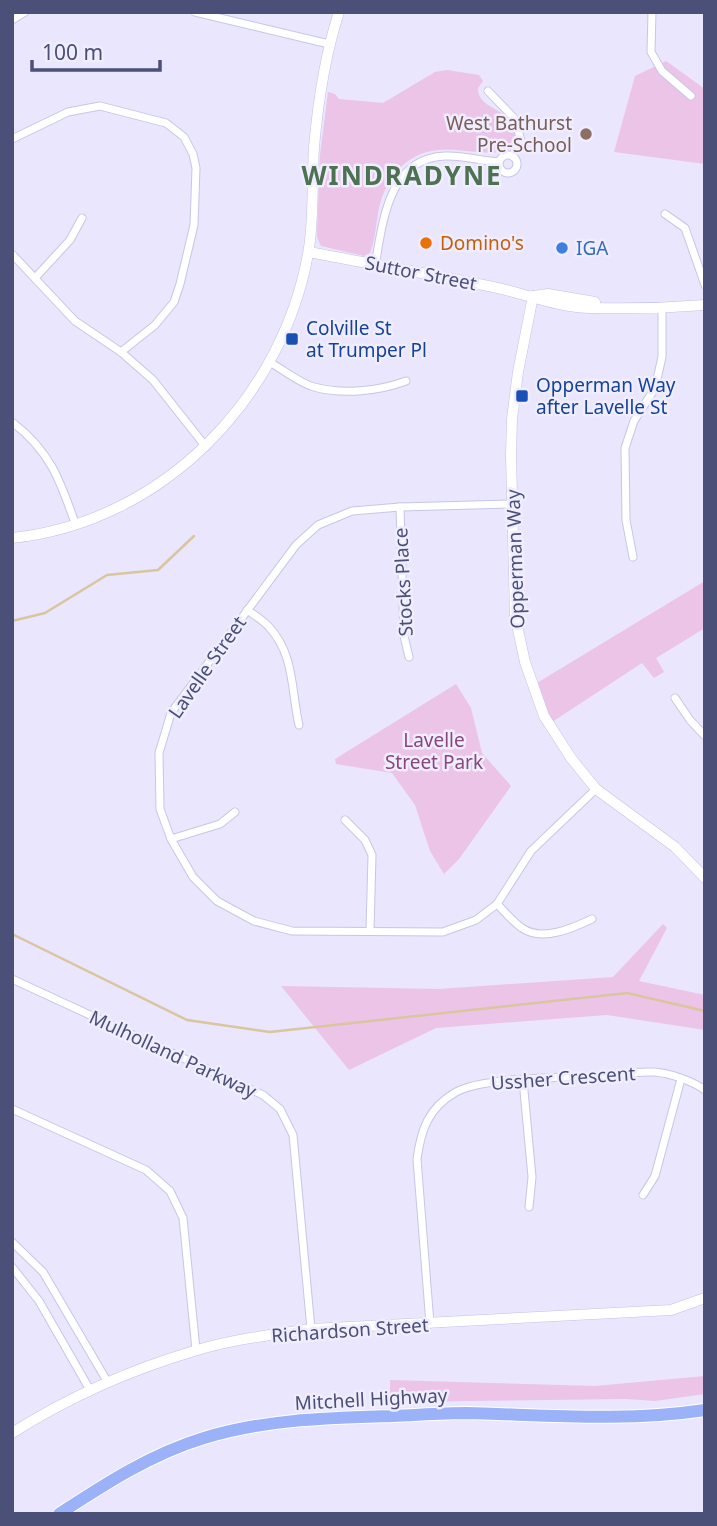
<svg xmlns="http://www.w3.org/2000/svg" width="717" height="1526" viewBox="0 0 717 1526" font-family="'Noto Sans',sans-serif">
	<rect width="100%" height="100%" fill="#e9e6fd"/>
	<g fill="#ecc4e8">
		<path d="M666,61L705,89V164L614,152L635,76Z"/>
		<path d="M447,70L479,75L483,81L478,88C477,113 523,108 517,143C489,173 422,116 385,190C375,210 378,233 370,253L364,256L321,246L317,237L320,155L328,92L335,94L339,99L383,103L435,72Z"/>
		<path d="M705,581V628L656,658L664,672L654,678L642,663L549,724L532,686Z"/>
		<path d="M456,684L471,708L482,753L511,786L459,859L444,874L430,851L415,805L392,773L336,764L335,759Z"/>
		<path d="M663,924L667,928L639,981L705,995V1030L607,1015L436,1028L349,1070L281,986L439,989L613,977Z"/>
		<path d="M705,1376V1394L655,1401L626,1399L390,1402V1380L595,1386Z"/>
	</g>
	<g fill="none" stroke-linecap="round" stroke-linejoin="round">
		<g stroke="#dac59f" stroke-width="2.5">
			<path d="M12,621L45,613L107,575L158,570L194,536"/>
			<path d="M12,934L187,1020L270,1032L627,993L705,1011"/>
		</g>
		<defs>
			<g id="street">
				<path d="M195,12L329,44"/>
				<path d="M652,12L651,52L662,71L691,96"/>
				<path d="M12,20L25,12"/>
				<path d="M488,91L515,119L521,141L512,156"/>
				<path d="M12,139L68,112L100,106L166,123L184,137L193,154L196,168L194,225L180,284L174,302L155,325L121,352"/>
				<circle cx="508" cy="164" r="9"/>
				<path d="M665,214L685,228L705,285"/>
				<path d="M12,254L75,321L121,352L153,380L206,447"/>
				<path d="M375,265C383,222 388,158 445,156C463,155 481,161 499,162"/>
				<path d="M35,278L70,240L82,218"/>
				<path d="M271,363C284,370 299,383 314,387C343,395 379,391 406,381"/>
				<path d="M12,422C50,451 60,480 75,523"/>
				<path d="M512,504L400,507L352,511L318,525L296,545L171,713L159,753L160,809L171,839L193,877L217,901L254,921L292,931L443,932L476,920L497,904L531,851L596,789"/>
				<path d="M400,507L404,636L409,657"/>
				<path d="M633,557L626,520L625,448L634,421L655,388L662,357V309"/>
				<path d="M247,610C254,615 263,620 269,627C295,655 291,691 299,725"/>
				<path d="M675,698L690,720L705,736"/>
				<path d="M345,820L365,840L372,855L370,931"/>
				<path d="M171,839L220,824L235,812"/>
				<path d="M497,904C505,912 513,922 522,928C542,942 573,928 592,919"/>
				<path d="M12,979L263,1095L280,1109L293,1135L311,1329"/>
				<path d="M523,1080L532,1177L529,1207"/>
				<path d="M12,1109L146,1170L170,1191L183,1218L196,1350"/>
				<path d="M643,1195L655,1176L681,1079"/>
				<path d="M12,1242L43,1272L107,1381"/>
				<path d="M12,1267L39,1301L90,1390"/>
				<path d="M430,1324L417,1159C421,1130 428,1108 456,1092C483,1077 561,1078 595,1076C614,1075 635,1071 654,1072C670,1073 692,1081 705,1090"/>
			</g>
			<g id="secondary">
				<path d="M309,252C372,264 435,275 498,288C529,295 560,308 592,308C630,309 667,308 705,305"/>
				<path d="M533,296L518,372L512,419L511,455L515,616L525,662L544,716L571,758L596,789L675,847L705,878"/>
				<path d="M533,296L548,294L595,302"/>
				<path d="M12,538C164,522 285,396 309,248C314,215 312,181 314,147C318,102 325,55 339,12"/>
				<path d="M12,1433C69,1397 130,1370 194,1351C232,1339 272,1335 311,1329L671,1310L705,1298"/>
			</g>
			<path id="highway" d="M59,1514C105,1484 151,1454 204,1438C265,1419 330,1418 393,1416C418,1415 442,1413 467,1413C547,1415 625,1422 705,1410"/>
		</defs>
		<use href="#street" stroke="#c6c7e7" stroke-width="9"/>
		<use href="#secondary" stroke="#c1c2ea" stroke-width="11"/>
		<use href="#highway" stroke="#fff" stroke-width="14"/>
		<use href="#street" stroke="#fff" stroke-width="7"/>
		<use href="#secondary" stroke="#fff" stroke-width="10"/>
		<use href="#highway" stroke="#9bb2f9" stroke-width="12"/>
	</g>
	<circle fill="#8d6e63" stroke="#efedff" stroke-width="2.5" cx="586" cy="134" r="7"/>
	<circle fill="#e8710a" stroke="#efedff" stroke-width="2.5" cx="426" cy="243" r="7"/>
	<circle fill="#3f7fe0" stroke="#efedff" stroke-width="2.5" cx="562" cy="248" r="7"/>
	<g fill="#1a4fb4" stroke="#efedff" stroke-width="2.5">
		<rect x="285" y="332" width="14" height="14" rx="3.5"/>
		<rect x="515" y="389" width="14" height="14" rx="3.5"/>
	</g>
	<g text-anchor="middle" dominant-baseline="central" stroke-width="5" stroke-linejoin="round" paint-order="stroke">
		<g font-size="19" fill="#785e54" stroke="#efedff" text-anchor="end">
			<text x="572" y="123">West Bathurst<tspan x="572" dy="22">Pre-School</tspan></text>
		</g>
		<g font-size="19" fill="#c56008" stroke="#efedff" text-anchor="start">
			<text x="440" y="243">Domino's</text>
		</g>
		<g font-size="19" fill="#366cbe" stroke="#efedff" text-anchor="start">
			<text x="576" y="248">IGA</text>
		</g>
		<g font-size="19" fill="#4a5078" stroke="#efedff">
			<text transform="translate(421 273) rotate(11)">Suttor Street</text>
			<text transform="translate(515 559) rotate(-92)">Opperman Way</text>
			<text transform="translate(403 582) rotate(-93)">Stocks Place</text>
			<text transform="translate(207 667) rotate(-55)">Lavelle Street</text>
			<text transform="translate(173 1054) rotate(25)">Mulholland Parkway</text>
			<text transform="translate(563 1078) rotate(-4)">Ussher Crescent</text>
			<text transform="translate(350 1330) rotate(-4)">Richardson Street</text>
			<text transform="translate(371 1399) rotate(-3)">Mitchell Highway</text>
		</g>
		<g font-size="19" fill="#164399" stroke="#efedff" text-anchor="start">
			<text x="306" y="328">Colville St<tspan x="306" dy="22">at Trumper Pl</tspan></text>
			<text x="536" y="385">Opperman Way<tspan x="536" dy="22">after Lavelle St</tspan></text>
		</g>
		<g font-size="19" fill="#8a467d" stroke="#efedff">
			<text x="434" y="740">Lavelle<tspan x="434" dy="22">Street Park</tspan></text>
		</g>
		<g font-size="26" font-weight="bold" letter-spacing="2" fill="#4c7252" stroke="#efedff">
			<text x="402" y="175">WINDRADYNE</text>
		</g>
	</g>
	<rect width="717" height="1526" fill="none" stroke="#4a5078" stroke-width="28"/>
	<path d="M32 60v10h128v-10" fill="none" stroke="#4a5078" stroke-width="3.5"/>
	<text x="42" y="60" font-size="21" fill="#4a5078" stroke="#efedff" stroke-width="5" paint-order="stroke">100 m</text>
</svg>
